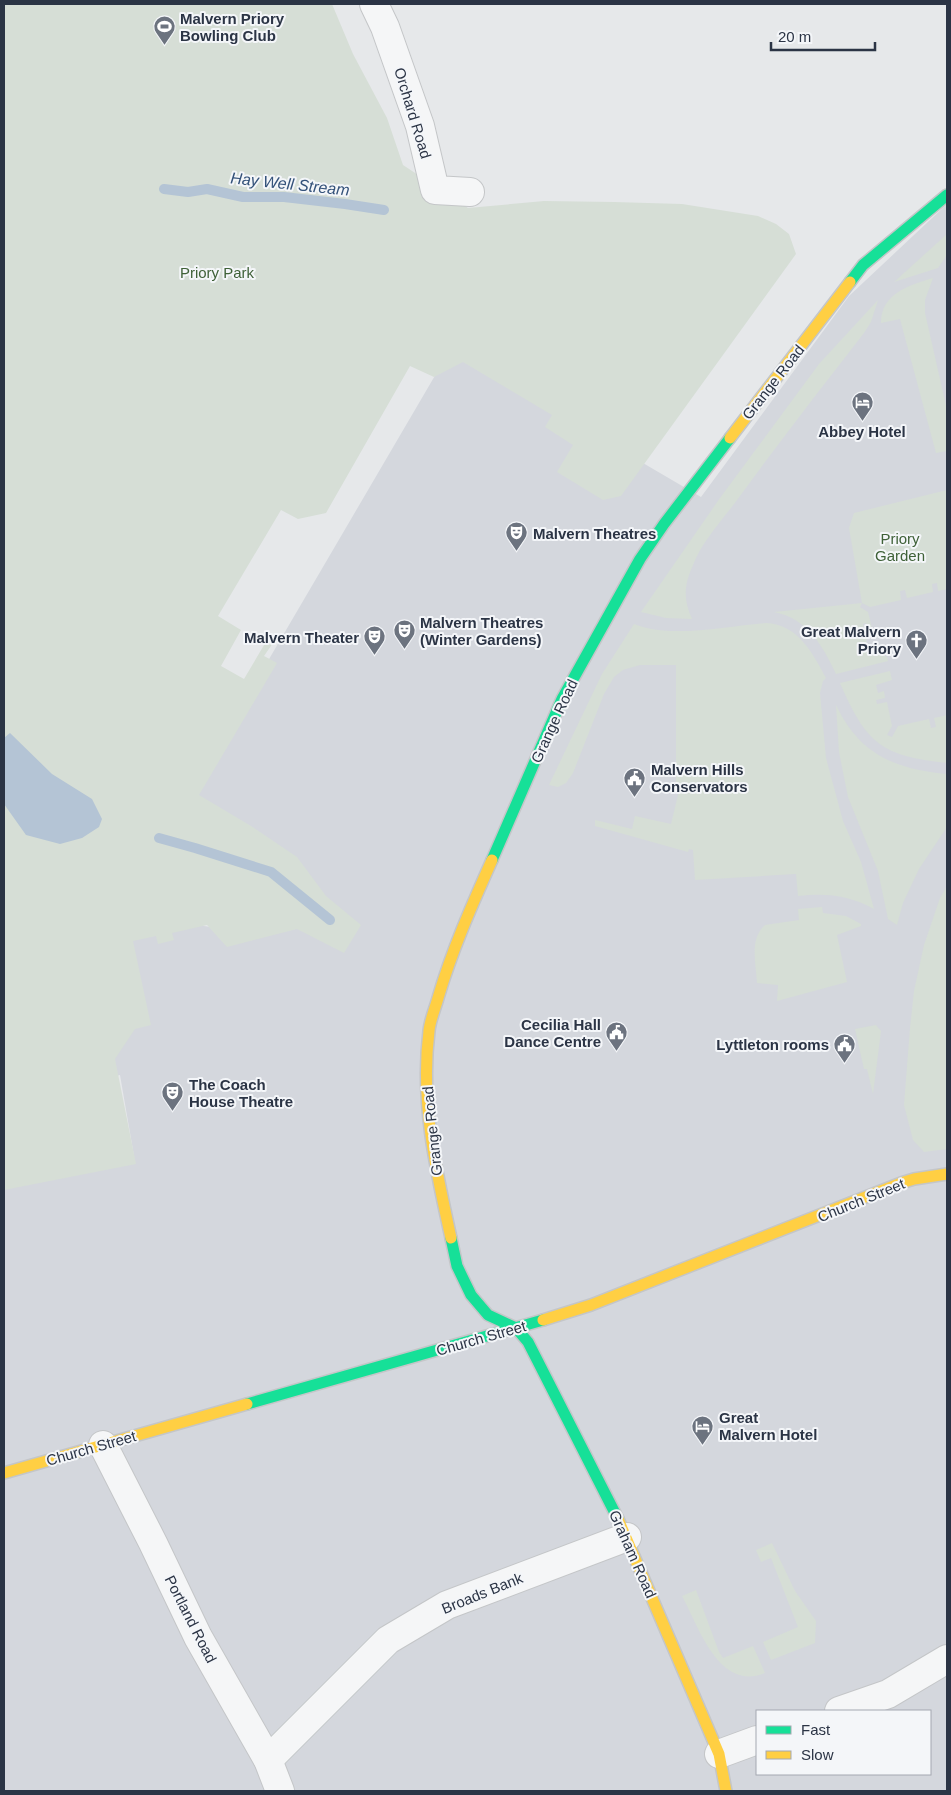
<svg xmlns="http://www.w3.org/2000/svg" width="951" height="1795" viewBox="0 0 951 1795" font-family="Helvetica,sans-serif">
	<rect width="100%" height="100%" fill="#e6e8ea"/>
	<path fill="#d4d7dd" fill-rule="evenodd" d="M947,204V1791H4V1180L134,1156L120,1075L107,1078L127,937L190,924L218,928L186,801L450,350L701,497L849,296ZM757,1711H930V1774H757Z"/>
	<g fill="#d6ded6">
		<path d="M4,4H332L353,54L387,118L403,165L468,208L544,201L614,202L682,204L758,216L776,224L789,234L796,254L621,496L603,500L557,472L573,445L545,427L552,415L463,362L434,377L410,366L326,513L298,519L281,510L218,616L241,630L221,666L244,679L267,640L273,643L264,656L277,663L199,795L251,826L297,857L326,896L361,925L344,953L297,929L227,947L207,925L172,933L174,940L158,944L156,936L133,941L151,1025L135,1029L115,1059L136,1164L4,1190Z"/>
		<path d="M947,234V255L938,268L894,282Z"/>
		<path d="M933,278L925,300V313L947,410V451L936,453L900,319L881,323C881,293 910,285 933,278Z"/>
		<path d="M878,300L871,322L864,333C822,387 780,441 740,496C725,517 702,541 693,565C684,585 683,599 692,619L666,618L641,612L720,498L819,364Z"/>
		<path d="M947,490V589L938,591L937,583L932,584L933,592L907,598L905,590L900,591L901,600L870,607L862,603L860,607L868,612L872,628L868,629L866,623L863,624L869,654L878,652L887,657L888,661L836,674C823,646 807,618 774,612L862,603L849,528L854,513Z"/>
		<path d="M766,623C798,624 813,654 826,678L823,681L820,693L826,758L843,821L861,862L874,909C848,895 827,893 798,896L796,874L695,880L693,850L689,849L688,852L595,826V820L632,829L635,816L671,824L680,787H676V665H640L623,670L614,677L604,694L573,773L566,783L558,787L549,785L602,674L634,624C670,639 726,626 766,623Z"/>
		<path d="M890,671L892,680L876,685L878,693L884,691L885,698L876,700L877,704L887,702L892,726L887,735L892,737L898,726L929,719L931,728L936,727L934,718L947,715V763C881,756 866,743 840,683Z"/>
		<path d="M836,705C860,755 895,769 947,774V827L919,869L903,903L897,925L888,919L878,871L848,797L839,752Z"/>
		<path d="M947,886V1149L924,1152L913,1140L904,1105L910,1028L914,991L924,945L940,898Z"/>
		<path d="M822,907L823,913L846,916L861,924V926L837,935L847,982L777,1001L778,985L757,983C756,963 749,939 765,925L799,920L798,909Z"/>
		<path d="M876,1025L881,1031L873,1094L867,1069H864L855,1029Z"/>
		<path d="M772,1543L795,1591L816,1621L815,1643L771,1660L763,1642L798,1627L771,1558L761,1562L756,1550Z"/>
		<path d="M696,1590L719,1652L723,1658L753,1646L765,1673C719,1692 699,1627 682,1596Z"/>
	</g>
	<path fill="#b4c4d5" d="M10,733L52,774L92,799L102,819L99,827L82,838L60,844L26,835L4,804V738Z"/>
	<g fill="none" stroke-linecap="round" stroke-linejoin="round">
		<g stroke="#b4c4d5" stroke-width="10">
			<path d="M164,189L188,192L207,189L243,197H284L345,204L384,210"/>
			<path d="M159,838L195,848L271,872L330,920"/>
		</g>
		<defs>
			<g id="street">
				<path d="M374,4L385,27L420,126L435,190L470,192"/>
				<path d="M103,1445L153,1543L198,1637L268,1760L280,1791"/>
				<path d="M839,1711L888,1694L947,1659"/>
				<path d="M719,1754L757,1740"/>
				<path d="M268,1760L388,1640L447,1605L627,1537"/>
			</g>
			<g id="fast">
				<path d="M850,282L863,265L947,195"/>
				<path d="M492,860L562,699L640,559L664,524L730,438"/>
				<path d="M451,1238L457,1266L471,1295L488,1315L516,1328L528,1342L618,1519"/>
				<path d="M247,1404L543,1320"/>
			</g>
			<g id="slow">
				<path d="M730,438L850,282"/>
				<path d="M451,1238C436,1170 420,1102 429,1031C430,1020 435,1009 438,998C452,950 472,905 492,860"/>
				<path d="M543,1320L591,1305L901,1183L914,1179L947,1174"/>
				<path d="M4,1473L247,1404"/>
				<path d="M618,1519L719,1754L726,1791"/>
			</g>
		</defs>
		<use href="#street" stroke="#c4c6c8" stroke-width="30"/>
		<use href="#fast" stroke="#c4c6c8" stroke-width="14"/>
		<use href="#slow" stroke="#c4c6c8" stroke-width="14"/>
		<use href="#street" stroke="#f5f6f7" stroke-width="28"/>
		<use href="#fast" stroke="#16e098" stroke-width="11"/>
		<use href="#slow" stroke="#ffcf43" stroke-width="11"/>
	</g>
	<defs>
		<symbol id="stadium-pin" viewBox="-11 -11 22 30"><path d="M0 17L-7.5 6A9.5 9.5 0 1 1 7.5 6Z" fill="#6c737f" stroke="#f4f6f9"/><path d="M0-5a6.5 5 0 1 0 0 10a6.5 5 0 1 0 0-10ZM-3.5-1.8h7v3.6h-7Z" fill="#fff"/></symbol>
		<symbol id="hotel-pin" viewBox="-11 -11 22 30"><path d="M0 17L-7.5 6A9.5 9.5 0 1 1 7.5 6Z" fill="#6c737f" stroke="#f4f6f9"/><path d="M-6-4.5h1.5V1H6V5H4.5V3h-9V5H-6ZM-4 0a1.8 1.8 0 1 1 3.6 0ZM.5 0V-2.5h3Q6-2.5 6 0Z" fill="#fff"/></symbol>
		<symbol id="theatre-pin" viewBox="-11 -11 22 30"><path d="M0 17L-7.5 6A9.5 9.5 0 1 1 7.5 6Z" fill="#6c737f" stroke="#f4f6f9"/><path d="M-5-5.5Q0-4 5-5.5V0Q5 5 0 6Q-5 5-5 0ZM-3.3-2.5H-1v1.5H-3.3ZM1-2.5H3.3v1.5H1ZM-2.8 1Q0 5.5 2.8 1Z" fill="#fff"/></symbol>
		<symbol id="church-pin" viewBox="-11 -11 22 30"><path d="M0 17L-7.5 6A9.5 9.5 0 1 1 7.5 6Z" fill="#6c737f" stroke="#f4f6f9"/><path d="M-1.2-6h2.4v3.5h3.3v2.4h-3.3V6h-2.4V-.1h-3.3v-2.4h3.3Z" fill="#fff"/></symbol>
		<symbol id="civic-pin" viewBox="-11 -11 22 30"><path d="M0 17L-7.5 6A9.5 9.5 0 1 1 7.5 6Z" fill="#6c737f" stroke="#f4f6f9"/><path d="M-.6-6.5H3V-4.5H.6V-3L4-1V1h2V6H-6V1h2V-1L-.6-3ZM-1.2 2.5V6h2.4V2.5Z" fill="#fff"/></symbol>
	</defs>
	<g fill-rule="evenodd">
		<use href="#stadium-pin" x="152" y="14" width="25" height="34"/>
		<use href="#hotel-pin" x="850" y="390" width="25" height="34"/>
		<use href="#theatre-pin" x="504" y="520" width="25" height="34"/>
		<use href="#theatre-pin" x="392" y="618" width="25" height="34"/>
		<use href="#theatre-pin" x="362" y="624" width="25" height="34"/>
		<use href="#church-pin" x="904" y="628" width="25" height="34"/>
		<use href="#civic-pin" x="622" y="766" width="25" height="34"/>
		<use href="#civic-pin" x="604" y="1020" width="25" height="34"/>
		<use href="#civic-pin" x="832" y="1032" width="25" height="34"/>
		<use href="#theatre-pin" x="160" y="1080" width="25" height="34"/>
		<use href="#hotel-pin" x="690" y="1414" width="25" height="34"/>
	</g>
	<g text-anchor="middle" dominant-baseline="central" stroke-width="4" stroke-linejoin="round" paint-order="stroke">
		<g font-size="15" font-weight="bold" fill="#2b3445" stroke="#f4f6f9" text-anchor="start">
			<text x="180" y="18">Malvern Priory<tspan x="180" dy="17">Bowling Club</tspan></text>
			<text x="862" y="431" text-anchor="middle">Abbey Hotel</text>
			<text x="533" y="533">Malvern Theatres</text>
			<text x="420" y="622">Malvern Theatres<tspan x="420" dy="17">(Winter Gardens)</tspan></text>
			<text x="901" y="631" text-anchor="end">Great Malvern<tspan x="901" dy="17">Priory</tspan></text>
			<text x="359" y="637" text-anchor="end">Malvern Theater</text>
			<text x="651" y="769">Malvern Hills<tspan x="651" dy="17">Conservators</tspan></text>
			<text x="601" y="1024" text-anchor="end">Cecilia Hall<tspan x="601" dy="17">Dance Centre</tspan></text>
			<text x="829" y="1044" text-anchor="end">Lyttleton rooms</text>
			<text x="189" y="1084">The Coach<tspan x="189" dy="17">House Theatre</tspan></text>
			<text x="719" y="1417">Great<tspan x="719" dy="17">Malvern Hotel</tspan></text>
		</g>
		<g font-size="15" fill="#2b3445" stroke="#f4f6f9">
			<text transform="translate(413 113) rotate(73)">Orchard Road</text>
			<text transform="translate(773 382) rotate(-52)">Grange Road</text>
			<text transform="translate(554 721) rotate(-65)">Grange Road</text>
			<text transform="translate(432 1131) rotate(-96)">Grange Road</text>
			<text transform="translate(861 1200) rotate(-22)">Church Street</text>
			<text transform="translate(481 1338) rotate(-16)">Church Street</text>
			<text transform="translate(91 1448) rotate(-16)">Church Street</text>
			<text transform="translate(633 1554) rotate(66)">Graham Road</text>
			<text transform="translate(482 1593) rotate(-22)">Broads Bank</text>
			<text transform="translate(191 1619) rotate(63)">Portland Road</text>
		</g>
		<g font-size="15" fill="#3f6138" stroke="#f4f6f9">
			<text x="217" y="272">Priory Park</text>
			<text x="900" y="538">Priory<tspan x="900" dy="17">Garden</tspan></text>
		</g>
		<g font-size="16" font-style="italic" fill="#34527a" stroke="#f4f6f9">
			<text transform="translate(290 184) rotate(6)">Hay Well Stream</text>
		</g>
	</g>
	<rect width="951" height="1795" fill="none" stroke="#2b3445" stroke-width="10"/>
	<rect x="756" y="1710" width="175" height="65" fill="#f4f6f9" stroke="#a4a8b1"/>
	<rect x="766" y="1726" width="25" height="8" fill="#16e098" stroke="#a4a8b1"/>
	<text x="801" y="1735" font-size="15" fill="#2b3445">Fast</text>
	<rect x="766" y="1751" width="25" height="8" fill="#ffcf43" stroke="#a4a8b1"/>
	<text x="801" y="1760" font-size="15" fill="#2b3445">Slow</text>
	<path d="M771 42v8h104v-8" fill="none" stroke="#2b3445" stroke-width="2.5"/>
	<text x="778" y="42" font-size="15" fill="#2b3445" stroke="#f4f6f9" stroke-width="4" paint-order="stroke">20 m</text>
</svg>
